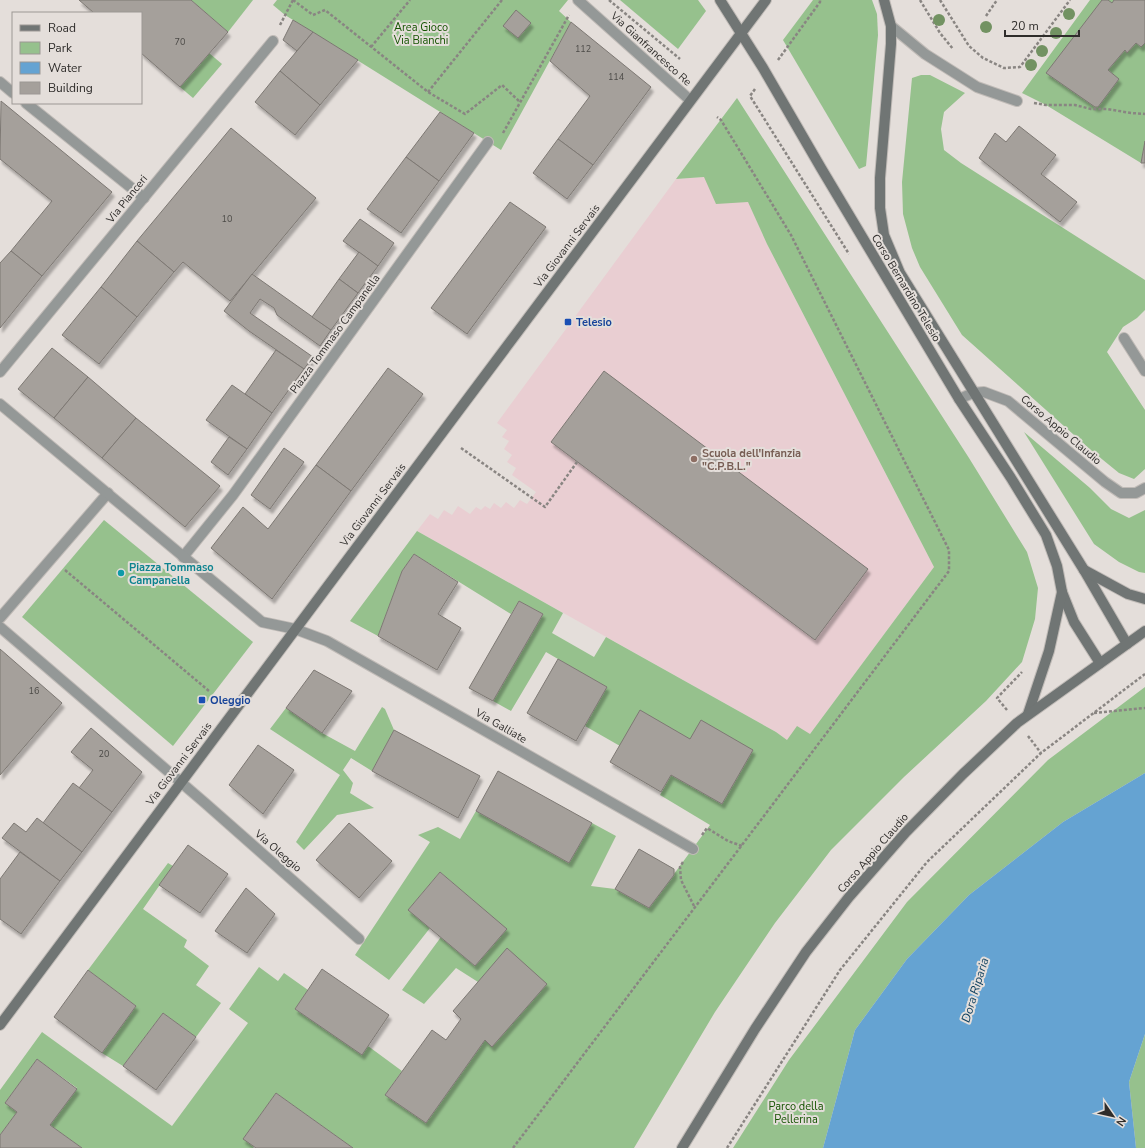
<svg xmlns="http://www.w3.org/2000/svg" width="1145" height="1148" viewBox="0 0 1145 1148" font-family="'Nunito Sans',sans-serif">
	<defs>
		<filter id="shadow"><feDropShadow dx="2.5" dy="4.5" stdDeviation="1" flood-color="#0004"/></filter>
	</defs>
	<rect width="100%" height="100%" fill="#e4deda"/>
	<path fill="#e9ced2" d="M705,177L748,201L767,244L934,567L810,734L787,740L776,732L417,531L430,514L438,519L444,510L452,515L458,506L470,514L476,507L481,510L485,506L490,509L494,503L501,508L506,502L514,508L520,500L527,504L536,492L512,475L516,468L507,462L512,455L504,449L509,441L502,437L507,430L497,423L676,179Z"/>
	<g fill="#96c18d">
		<path d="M191,0H253L228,32Z"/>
		<path d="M277,0H568L559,11L571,22L501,150L285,15L273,5Z"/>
		<path d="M620,0H698L706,11L678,49Z"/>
		<path d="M813,0H872L877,14L878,35L866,166L859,169L783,40Z"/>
		<path d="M1090,0H1145V141L1141,163L1046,105L1022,93Z"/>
		<path d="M209,53L222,64L193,98L180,87Z"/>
		<path d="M921,75H930L965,93L944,112L941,129L944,150L961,163L1145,280V310L1137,318L1123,327L1107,352L1145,410V469L1134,479L1119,473L1092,451L962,335L920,267L912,248L903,214L902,182L912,78Z"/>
		<path d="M737,98L969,458L1027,552L1038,588L1035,619L1022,662L986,701L904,777L831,850L775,923L715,1012L634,1148H353L276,1093L244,1138L254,1147L253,1148H82L50,1125L77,1088L37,1059L5,1103L17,1112L0,1135V1090L42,1032L172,1126L248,1023L229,1009L259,967L278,981L284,973L308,990L295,1009L362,1054L368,1046L402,1071L385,1095L426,1123L485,1040L492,1046L478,982L456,968L424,1004L402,990L441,937L475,966L506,929L440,872L409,909L430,928L389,980L355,955L430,842L418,835L438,827L460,839L476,811L569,863L592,823L616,836L591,886L615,889L649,908L710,825L660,795L671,775L722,804L753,750L690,739L620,746L585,726L606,687L546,652L511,711L493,701L543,614L519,601L511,614L414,554L402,571L378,636L350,621L417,531L563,613L552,633L594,657L606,637L776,732L787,740L797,726L810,734L934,567L767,244L748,202L716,204L704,177L676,179Z"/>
		<path d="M1024,432L1090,488L1111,509L1129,518L1145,510V573L1139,572L1119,562L1094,544Z"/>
		<path d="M104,520L253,642L173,746L22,617Z"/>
		<path d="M1145,687V773L1063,822L969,895L907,959L855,1030L823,1148H733L789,1060L907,902L1048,760Z"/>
		<path d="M382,707L385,709L394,730L372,771L351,758L343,770L353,783L350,793L374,808L337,815L304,850L296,842L340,775L270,729L286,708L322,733L355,751Z"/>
		<path d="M168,863L173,866L143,909L187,940L184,947L209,966L196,985L221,1003L196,1037L163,1013L123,1066L102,1053L136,1006L88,970Z"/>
		<path d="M1145,1034V1148H1136L1129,1082Z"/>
	</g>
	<path fill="#65a3d2" d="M1145,773V1034L1129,1082L1136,1148H823L855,1030L907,959L969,895L1063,822Z"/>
	<g fill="#a5a09b" stroke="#7d7873" filter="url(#shadow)">
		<path d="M79,0H191L228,32L180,87L141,53V13H94Z"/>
		<path d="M1102,0H1108L1112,3L1114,0H1145V43L1141,47L1136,43L1127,53L1125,50L1108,70L1119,79L1098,107H1095L1046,73Z"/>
		<path d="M516,10L531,23L518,38L503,26Z"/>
		<path d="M293,20L313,32L297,51L283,40Z"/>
		<path d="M571,22L651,87L593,165L558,139L590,96L550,61Z"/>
		<path d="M313,32L358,60L320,105L280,71Z"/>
		<path d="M280,71L320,105L295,135L255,102Z"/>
		<path d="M1,101L112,192L42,276L11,251L52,201L0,159Z"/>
		<path d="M440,112L474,133L439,181L406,157Z"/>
		<path d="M1019,126L1056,155L1041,174L1077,202L1060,222L979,158L995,133L1006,142Z"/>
		<path d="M231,128L316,198L230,301L183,262L174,272L137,241Z"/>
		<path d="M558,139L593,165L567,199L533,173Z"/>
		<path d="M1145,141V163H1141Z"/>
		<path d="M406,157L439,181L401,233L367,209Z"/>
		<path d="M510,202L546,227L467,334L431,308Z"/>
		<path d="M360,219L394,243L378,266L343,241Z"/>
		<path d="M137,241L174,272L137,317L101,287Z"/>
		<path d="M11,251L42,276L0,328V263Z"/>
		<path d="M359,252L378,266L358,293L339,279Z"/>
		<path d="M252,274L331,330L320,346L277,315L274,308L260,299L250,313L313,357L304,369L249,331L224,311Z"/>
		<path d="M339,279L358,293L331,330L312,317Z"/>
		<path d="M101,287L137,317L99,364L62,335Z"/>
		<path d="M52,348L88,377L54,418L18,389Z"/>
		<path d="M276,350L304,369L272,413L245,394Z"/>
		<path d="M388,368L423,394L351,491L316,465Z"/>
		<path d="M604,371L868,569L815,640L551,442Z"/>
		<path d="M88,377L136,418L102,458L54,418Z"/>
		<path d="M232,385L272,413L247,449L206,420Z"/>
		<path d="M136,418L220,486L185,527L102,458Z"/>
		<path d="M229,437L247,449L228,475L211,462Z"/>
		<path d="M284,448L304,462L270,509L251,495Z"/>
		<path d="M316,465L351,491L272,599L211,548L243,507L268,529Z"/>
		<path d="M414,554L458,582L438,614L461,628L437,670L378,636L402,571Z"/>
		<path d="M519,601L543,614L493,701L469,688Z"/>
		<path d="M0,649L62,703L0,775Z"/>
		<path d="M558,659L607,687L576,741L527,713Z"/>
		<path d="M314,670L352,691L322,733L286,708Z"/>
		<path d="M640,710L690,739L701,720L753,750L722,804L671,775L661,792L610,762Z"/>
		<path d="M91,728L142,772L112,812L79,788L93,770L71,752Z"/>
		<path d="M394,730L480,776L458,818L372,771Z"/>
		<path d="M258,745L294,770L263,814L229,785Z"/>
		<path d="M498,771L592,823L569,863L476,811Z"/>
		<path d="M73,783L112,812L82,852L43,823Z"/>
		<path d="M37,818L82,852L60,881L2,838L14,823L26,832Z"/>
		<path d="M349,823L392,861L359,898L316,860Z"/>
		<path d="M188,845L228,874L200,913L159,885Z"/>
		<path d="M639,849L674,869V875L649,908L615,889Z"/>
		<path d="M20,852L60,881L21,934L0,919V879Z"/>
		<path d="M440,872L507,929L475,966L408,910Z"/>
		<path d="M246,888L275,914L247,953L215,931Z"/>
		<path d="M507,948L547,984L492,1047L485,1040L426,1123L385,1095L432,1030L446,1040L461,1019L453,1011Z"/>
		<path d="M322,969L389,1015L362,1055L295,1009Z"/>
		<path d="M88,970L136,1006L102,1053L54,1017Z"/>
		<path d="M163,1013L196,1037L156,1090L123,1066Z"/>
		<path d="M37,1059L77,1089L50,1125L82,1148H0V1135L17,1112L5,1103Z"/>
		<path d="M276,1093L353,1148H256L243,1139Z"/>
	</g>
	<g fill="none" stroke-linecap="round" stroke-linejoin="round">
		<defs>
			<g id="lane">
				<path d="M891,26L925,54L977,87L1017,101"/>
				<path d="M183,557L233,495L488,142"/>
				<path d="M0,618L108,493"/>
			</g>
			<g id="street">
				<path d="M578,0L690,100"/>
				<path d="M0,82L13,93"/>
				<path d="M26,103L144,198"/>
				<path d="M1124,338L1145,371"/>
				<path d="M0,372L273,41"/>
				<path d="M959,399L973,393L984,392L1008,401L1105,482L1121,493H1136L1145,488"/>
				<path d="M0,404L262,622L295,629L327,641L693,849"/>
				<path d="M0,627L205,803L359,939"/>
			</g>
			<g id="secondary">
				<path d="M720,0L763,68L821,168L959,399L1011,478L1046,535L1057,566L1062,592L1074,622L1100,663"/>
				<path d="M884,0L891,26V44L880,178V208L884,235L900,273L1084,570L1127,644"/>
				<path d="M1084,570L1128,594L1145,599"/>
				<path d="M1028,714L1049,651L1062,592"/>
				<path d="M0,1025C254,682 511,342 766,0"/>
				<path d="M682,1148L755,1029L806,952L849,897L906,832L963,774L1017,723L1145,631"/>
			</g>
		</defs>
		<use href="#lane" stroke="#c0bbb7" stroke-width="12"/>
		<use href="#street" stroke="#c0bbb7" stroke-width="12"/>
		<use href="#secondary" stroke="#c0bbb7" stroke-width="12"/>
		<g stroke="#898582" stroke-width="2.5" stroke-dasharray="3 2" stroke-linecap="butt">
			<path d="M293,0L313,15L325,10L428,92L465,114L502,85L520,102"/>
			<path d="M609,0L680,59"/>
			<path d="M920,0L940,33L953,49"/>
			<path d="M940,0L969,46L983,58L1004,68L1020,67L1070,0"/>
			<path d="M986,16L997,0"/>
			<path d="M280,25L293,0"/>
			<path d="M371,47L410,0"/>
			<path d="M778,60L820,2V0"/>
			<path d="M755,89L750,96L849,254"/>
			<path d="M428,92L502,0"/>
			<path d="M1034,103L1046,105H1075L1091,109H1107L1131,113L1145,114"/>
			<path d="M503,133L569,15"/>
			<path d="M461,448L545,507L577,462"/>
			<path d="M65,570L209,691"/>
			<path d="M1007,710L997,698L1022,672"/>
			<path d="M1094,713L1145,708"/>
			<path d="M1028,736L1041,753"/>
			<path d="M702,835L707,828L728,841L742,846"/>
			<path d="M683,862L680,867L681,880L695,908"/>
			<path d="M513,1148L949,571V550L791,235L721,120L717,117"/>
			<path d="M727,1148L840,970L927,862L1041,753L1145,674"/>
		</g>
		<use href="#lane" stroke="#949897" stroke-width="10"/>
		<use href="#street" stroke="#949897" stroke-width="10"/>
		<use href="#secondary" stroke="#707574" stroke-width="10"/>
	</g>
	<g fill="#729262">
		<circle cx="1069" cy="14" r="6"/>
		<circle cx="939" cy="20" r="6"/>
		<circle cx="986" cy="27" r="6"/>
		<circle cx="1056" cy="33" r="6"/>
		<circle cx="1042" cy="51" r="6"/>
		<circle cx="1031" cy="65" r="6"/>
	</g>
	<g fill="#1a4fb4" stroke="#e4deda" stroke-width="1.5">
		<rect x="564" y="318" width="8" height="8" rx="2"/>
		<rect x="198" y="696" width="8" height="8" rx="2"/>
	</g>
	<circle fill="#8d6e63" stroke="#e4deda" stroke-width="1.5" cx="694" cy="459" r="4"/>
	<circle fill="#0f9aa8" stroke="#e4deda" stroke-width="1.5" cx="121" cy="573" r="4"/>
	<g text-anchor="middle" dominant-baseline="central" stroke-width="4" stroke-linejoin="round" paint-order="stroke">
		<g font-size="9" fill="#4c4a47">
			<text x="180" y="42">70</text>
			<text x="583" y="49">112</text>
			<text x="616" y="77">114</text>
			<text x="227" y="219">10</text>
			<text x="34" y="691">16</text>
			<text x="104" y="754">20</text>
		</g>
		<g font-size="11" fill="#145300" stroke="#e4deda">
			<text x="421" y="27">Area Gioco<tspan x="421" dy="13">Via Bianchi</tspan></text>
			<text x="796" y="1106">Parco della<tspan x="796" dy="13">Pellerina</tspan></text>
		</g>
		<g font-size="11" fill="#2f2d2b" stroke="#e4deda">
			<text transform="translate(651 49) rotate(42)">Via Gianfrancesco Re</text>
			<text transform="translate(127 199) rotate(-51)">Via Pianceri</text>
			<text transform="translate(567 246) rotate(-53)">Via Giovanni Servais</text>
			<text transform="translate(906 288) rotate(59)">Corso Bernardino Telesio</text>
			<text transform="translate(335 334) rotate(-54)">Piazza Tommaso Campanella</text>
			<text transform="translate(1061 430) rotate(40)">Corso Appio Claudio</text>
			<text transform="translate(373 505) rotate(-53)">Via Giovanni Servais</text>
			<text transform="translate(501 726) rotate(30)">Via Galliate</text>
			<text transform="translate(179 764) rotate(-53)">Via Giovanni Servais</text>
			<text transform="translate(278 851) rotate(41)">Via Oleggio</text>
			<text transform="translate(873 853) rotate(-49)">Corso Appio Claudio</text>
		</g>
		<g font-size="11" font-weight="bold" fill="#164399" stroke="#e4deda" text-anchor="start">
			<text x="576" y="322">Telesio</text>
			<text x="210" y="700">Oleggio</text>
		</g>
		<g font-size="11" font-weight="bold" fill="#785e54" stroke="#e4deda" text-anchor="start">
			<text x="702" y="453">Scuola dell'Infanzia<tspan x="702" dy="13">"C.P.B.L."</tspan></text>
		</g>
		<g font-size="11" font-weight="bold" fill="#0d838f" stroke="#e4deda" text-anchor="start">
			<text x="129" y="567">Piazza Tommaso<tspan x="129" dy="13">Campanella</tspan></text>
		</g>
		<g font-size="12" font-style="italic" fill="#093c5c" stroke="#e4deda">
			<text transform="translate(975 990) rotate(-73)">Dora Riparia</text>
		</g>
	</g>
	<rect x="12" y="12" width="130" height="92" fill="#e4deda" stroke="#9c9794"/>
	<rect x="20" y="25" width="20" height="6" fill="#707574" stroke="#9c9794"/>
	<text x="48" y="32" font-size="12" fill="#2f2d2b">Road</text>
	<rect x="20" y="42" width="20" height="12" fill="#96c18d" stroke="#9c9794"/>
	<text x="48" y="52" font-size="12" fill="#2f2d2b">Park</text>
	<rect x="20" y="62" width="20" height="12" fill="#65a3d2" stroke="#9c9794"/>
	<text x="48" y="72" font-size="12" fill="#2f2d2b">Water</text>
	<rect x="20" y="82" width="20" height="12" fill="#a5a09b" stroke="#9c9794"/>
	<text x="48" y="92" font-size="12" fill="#2f2d2b">Building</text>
	<g transform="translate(1113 1116) rotate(124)" stroke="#e4deda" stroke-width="3" paint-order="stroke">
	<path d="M0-3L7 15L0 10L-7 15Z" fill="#2f2d2b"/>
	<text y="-6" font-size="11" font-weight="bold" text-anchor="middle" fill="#2f2d2b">N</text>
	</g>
	<path d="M1005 30v6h74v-6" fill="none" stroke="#2f2d2b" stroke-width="2"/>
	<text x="1011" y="30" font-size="12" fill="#2f2d2b" stroke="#e4deda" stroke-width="3" paint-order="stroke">20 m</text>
</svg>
